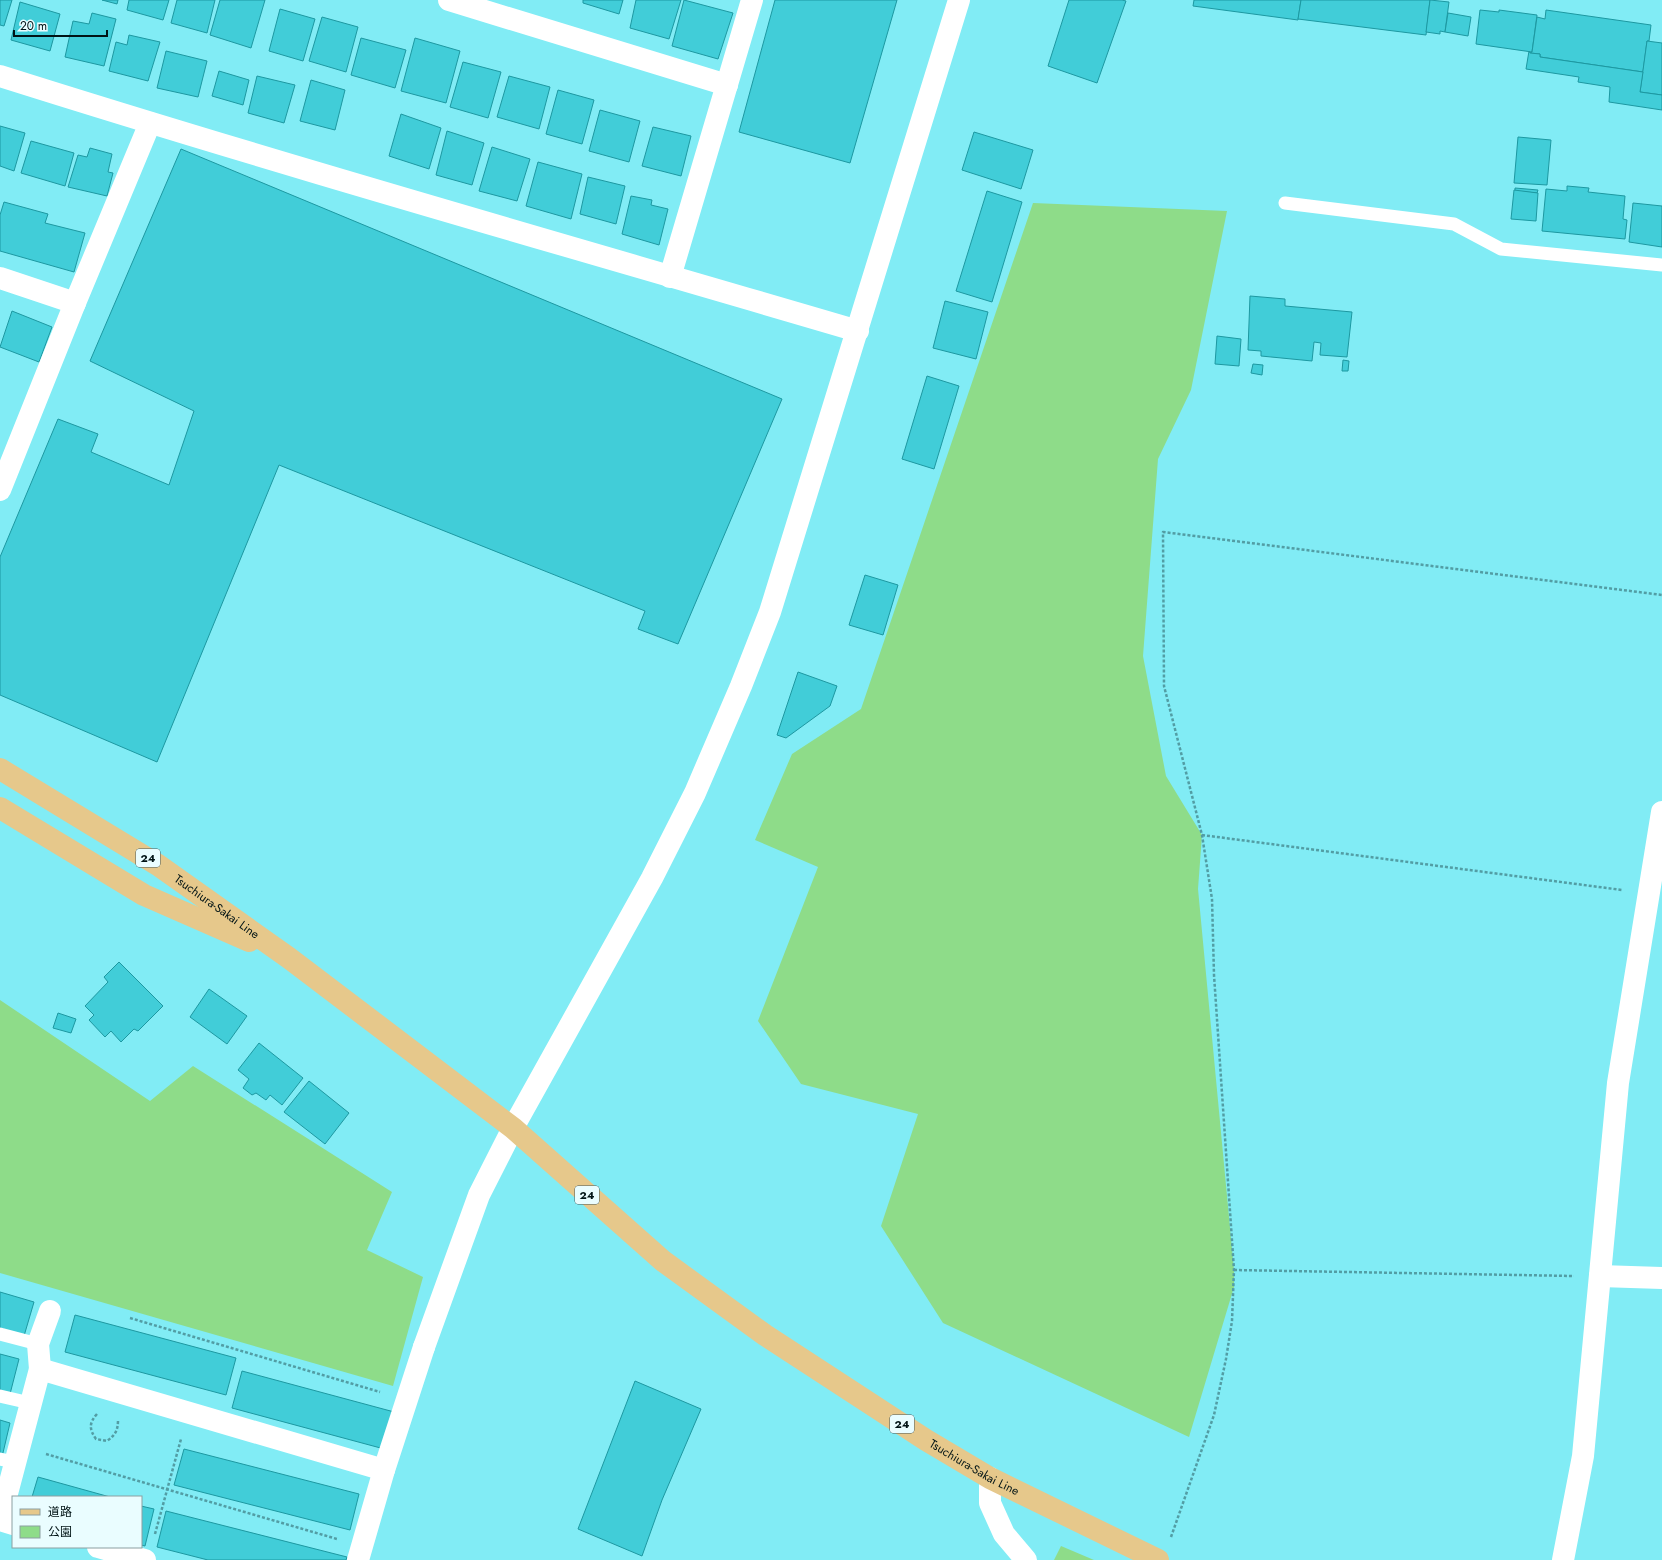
<svg xmlns="http://www.w3.org/2000/svg" width="1662" height="1560" viewBox="0 0 1662 1560" font-family="Jost,'Noto Sans JP',sans-serif">
	<rect width="100%" height="100%" fill="#81ecf5"/>
	<g fill="#8edc89">
		<path d="M1033,203L1227,211L1191,390L1158,459L1143,656L1166,776L1202,835L1198,889L1234,1270V1287L1189,1437L943,1323L881,1226L918,1114L801,1084L758,1021L818,867L755,840L792,754L861,709Z"/>
		<path d="M0,1000L150,1101L193,1066L392,1192L367,1250L423,1277L393,1386L0,1273Z"/>
		<path d="M1061,1546L1094,1560H1054Z"/>
	</g>
	<g fill="#41cdd8" stroke="#1d98a1">
		<path d="M0,0H12L4,26L0,25Z"/>
		<path d="M102,0H118L117,4Z"/>
		<path d="M129,0H169L163,20L127,10Z"/>
		<path d="M177,0H215L207,33L171,23Z"/>
		<path d="M220,0H265L251,48L210,35Z"/>
		<path d="M583,0H623L619,14L583,3Z"/>
		<path d="M636,0H681L669,39L630,28Z"/>
		<path d="M684,0L733,13L718,59L672,46Z"/>
		<path d="M775,0H897L850,163L739,132Z"/>
		<path d="M1069,0H1122L1126,1L1097,83L1048,66Z"/>
		<path d="M1194,0H1301L1298,20L1193,6Z"/>
		<path d="M1301,0H1430L1426,35L1298,19Z"/>
		<path d="M1430,0L1449,2L1445,32L1440,31V34L1426,32Z"/>
		<path d="M20,2L60,14L50,51L11,40Z"/>
		<path d="M280,9L315,19L303,61L269,51Z"/>
		<path d="M1480,10L1499,12V10L1537,15L1532,52L1476,44Z"/>
		<path d="M1546,10L1651,25L1649,41H1647L1643,72L1540,57V54L1530,53L1532,52L1537,17L1545,19Z"/>
		<path d="M92,13L116,19L104,66L65,57L73,21L89,24Z"/>
		<path d="M1448,13L1471,17L1468,36L1445,32Z"/>
		<path d="M322,17L358,27L346,72L309,61Z"/>
		<path d="M129,35L160,42L148,81L109,71L116,42L127,45Z"/>
		<path d="M361,38L406,50L395,88L351,75Z"/>
		<path d="M415,38L460,51L446,103L401,91Z"/>
		<path d="M1647,41L1662,43V95L1640,92Z"/>
		<path d="M166,51L207,61L198,97L157,88Z"/>
		<path d="M1529,51L1530,53L1540,54V57L1643,72L1640,92L1662,95V110L1609,102L1610,87L1578,82L1579,77L1526,69Z"/>
		<path d="M463,62L501,72L488,118L450,107Z"/>
		<path d="M219,71L249,80L243,105L212,96Z"/>
		<path d="M257,76L295,85L284,123L248,113Z"/>
		<path d="M509,76L550,87L539,129L497,117Z"/>
		<path d="M311,80L345,90L335,130L300,121Z"/>
		<path d="M558,90L594,100L582,144L546,134Z"/>
		<path d="M600,110L640,121L629,162L589,151Z"/>
		<path d="M401,114L441,128L429,169L389,156Z"/>
		<path d="M0,126L25,133L14,171L0,166Z"/>
		<path d="M653,127L691,136L681,176L642,166Z"/>
		<path d="M447,131L484,143L472,185L436,175Z"/>
		<path d="M974,132L1033,150L1021,189L962,170Z"/>
		<path d="M1518,137L1551,140L1547,185L1514,183Z"/>
		<path d="M31,141L74,153L65,186L21,173Z"/>
		<path d="M492,147L530,159L517,201L479,191Z"/>
		<path d="M90,148L112,154L108,172L113,173L107,196L68,187L78,155L87,157Z"/>
		<path d="M181,149L782,399L678,644L638,629L645,611L279,465L157,762L0,695V557L58,419L98,434L91,452L169,485L194,411L90,361Z"/>
		<path d="M538,162L582,174L571,219L526,206Z"/>
		<path d="M588,177L625,186L616,224L580,214Z"/>
		<path d="M1567,186L1589,188L1588,192L1625,196L1623,219L1627,220L1625,239L1542,231L1546,189L1567,191Z"/>
		<path d="M1515,188L1538,190L1537,193L1515,191Z"/>
		<path d="M1514,190L1538,193L1536,221L1511,219Z"/>
		<path d="M987,191L1022,202L992,302L956,291Z"/>
		<path d="M631,196L652,200L651,205L668,209L659,245L622,234Z"/>
		<path d="M4,202L48,214L45,223L85,233L74,272L0,251V215Z"/>
		<path d="M1633,203L1662,206V247L1629,242Z"/>
		<path d="M1250,296L1285,299V306L1352,312L1347,357L1320,355L1321,343L1314,342L1312,361L1261,356V351L1248,350Z"/>
		<path d="M945,301L988,312L976,359L933,348Z"/>
		<path d="M12,311L52,327L39,362L0,347Z"/>
		<path d="M1217,336L1241,339L1239,366L1215,364Z"/>
		<path d="M1343,360L1349,361L1348,371H1342Z"/>
		<path d="M1253,364L1263,365L1262,375L1251,373Z"/>
		<path d="M927,376L959,386L934,469L902,459Z"/>
		<path d="M865,575L898,585L883,635L849,625Z"/>
		<path d="M798,672L837,686L830,706L786,738L777,735Z"/>
		<path d="M119,962L163,1006L138,1031L134,1029L121,1042L111,1031L105,1037L89,1020L94,1015L85,1006L108,982L104,977Z"/>
		<path d="M209,989L247,1016L227,1044L190,1017Z"/>
		<path d="M58,1013L76,1019L71,1033L53,1028Z"/>
		<path d="M259,1043L303,1078L282,1105L270,1095L266,1100L256,1093L252,1095L243,1088L249,1079L238,1070Z"/>
		<path d="M309,1081L349,1113L325,1144L284,1112Z"/>
		<path d="M0,1292L34,1302L24,1336L0,1328Z"/>
		<path d="M75,1315L236,1358L226,1395L65,1352Z"/>
		<path d="M0,1354L19,1359L10,1394L0,1392Z"/>
		<path d="M242,1371L398,1413L388,1450L232,1408Z"/>
		<path d="M635,1381L701,1409L662,1500L642,1556L578,1529Z"/>
		<path d="M0,1420L10,1423L2,1457L0,1456Z"/>
		<path d="M184,1449L359,1494L350,1530L174,1485Z"/>
		<path d="M38,1477L110,1497H32Z"/>
		<path d="M141,1506L154,1509L145,1546L141,1545Z"/>
		<path d="M166,1511L347,1557L346,1560H208L157,1547Z"/>
	</g>
	<g fill="none" stroke-linecap="round" stroke-linejoin="round">
		<g stroke="#529da4" stroke-width="2.5" stroke-dasharray="3 2" stroke-linecap="butt">
			<path d="M1202,835L1622,890"/>
			<path d="M1234,1270L1574,1276"/>
			<path d="M130,1318L380,1392"/>
			<path d="M97,1414C89,1423 89,1429 96,1439L107,1441C115,1435 118,1431 118,1420"/>
			<path d="M46,1454L337,1539"/>
			<path d="M155,1534L181,1439"/>
			<path d="M1171,1537L1214,1415L1226,1359L1232,1321L1234,1270L1214,975L1212,899L1202,835L1164,686L1163,532L1662,595"/>
		</g>
		<g stroke="#fff" stroke-width="13">
			<path d="M1285,203L1454,224L1501,249L1662,265"/>
			<path d="M0,1334L38,1344"/>
			<path d="M0,1396L30,1403"/>
			<path d="M0,1459L15,1462"/>
		</g>
		<g stroke="#fff" stroke-width="22">
			<path d="M449,0L727,85"/>
			<path d="M0,76C285,166 572,247 858,331"/>
			<path d="M670,277L752,0"/>
			<path d="M0,278L75,303"/>
			<path d="M0,490L75,303L150,123"/>
			<path d="M1600,1276L1662,1278"/>
			<path d="M40,1369L38,1344L50,1311"/>
			<path d="M990,1478V1503L1004,1534L1026,1560"/>
			<path d="M13,1524L0,1520L40,1369L384,1470"/>
			<path d="M98,1547L145,1560"/>
			<path d="M358,1560L384,1470L424,1347"/>
			<path d="M1563,1560L1583,1456L1618,1083L1662,812"/>
		</g>
		<path stroke="#fff" stroke-width="22" d="M424,1347L479,1195L513,1128L652,878L695,793L741,686L770,612L959,0"/>
		<g stroke="#e6c88b" stroke-width="22">
			<path id="s1" d="M0,769L158,865L289,958L513,1128L663,1261L765,1335L926,1440L990,1478L1158,1560"/>
			<path d="M0,808L144,895L249,941"/>
		</g>
	</g>
	<g text-anchor="middle" dominant-baseline="central" stroke-width="3" stroke-linejoin="round" paint-order="stroke">
		<g fill="#eafdff" stroke="#46595b" stroke-width="1">
			<rect x="136" y="849" width="24" height="18" rx="3"/>
			<rect x="575" y="1186" width="24" height="18" rx="3"/>
			<rect x="890" y="1415" width="24" height="18" rx="3"/>
		</g>
		<g font-size="11" font-weight="bold" fill="#001315">
			<text x="148" y="858">24</text>
			<text x="587" y="1195">24</text>
			<text x="902" y="1424">24</text>
		</g>
		<g font-size="12" fill="#001315" stroke="#eafdff">
			<text stroke="none"><textPath href="#s1" startOffset="257">Tsuchiura-Sakai Line</textPath></text>
			<text stroke="none"><textPath href="#s1" startOffset="1201">Tsuchiura-Sakai Line</textPath></text>
		</g>
	</g>
	<rect x="12" y="1496" width="130" height="52" fill="#eafdff" stroke="#8c9fa1"/>
	<rect x="20" y="1509" width="20" height="6" fill="#e6c88b" stroke="#8c9fa1"/>
	<text x="48" y="1516" font-size="12" fill="#001315">道路</text>
	<rect x="20" y="1526" width="20" height="12" fill="#8edc89" stroke="#8c9fa1"/>
	<text x="48" y="1536" font-size="12" fill="#001315">公園</text>
	<path d="M14 30v6h93v-6" fill="none" stroke="#001315" stroke-width="2"/>
	<text x="20" y="30" font-size="12" fill="#001315" stroke="#eafdff" stroke-width="3" paint-order="stroke">20 m</text>
</svg>
